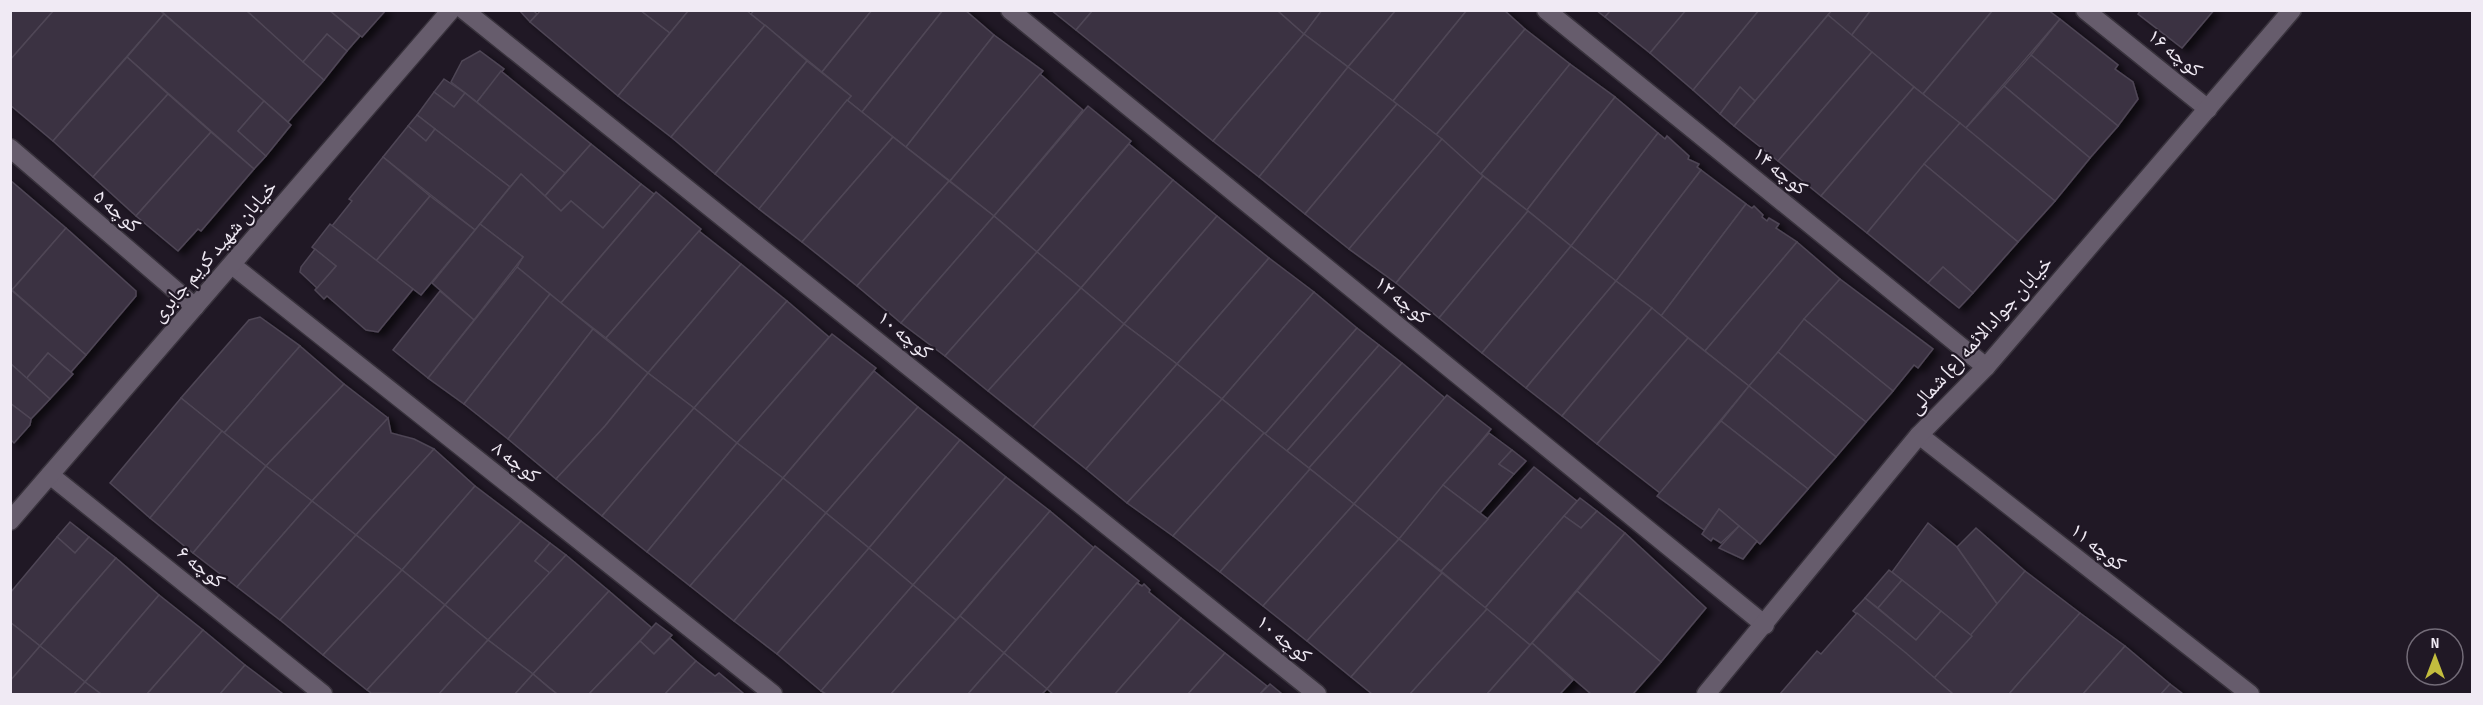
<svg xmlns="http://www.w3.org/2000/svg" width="2483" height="705" viewBox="0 0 2483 705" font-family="'Sofia Sans Condensed','Noto Naskh Arabic',sans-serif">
	<defs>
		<filter id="shadow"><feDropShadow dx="6" dy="4" stdDeviation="3" flood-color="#0009"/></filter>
	</defs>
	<rect width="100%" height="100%" fill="#201825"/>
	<g fill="#3b3342" stroke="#4f4656" stroke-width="1.5" filter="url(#shadow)">
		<path d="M10,10H54L10,60Z"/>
		<path d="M54,10H160L164,14L53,141L10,105V60Z"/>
		<path d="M160,10H246L324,80L288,122Z"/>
		<path d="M246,10H329L360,36L347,51L327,34L303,62Z"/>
		<path d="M329,10H386L362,37Z"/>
		<path d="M519,10H533L537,14L530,22Z"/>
		<path d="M541,10H640L670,33L618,96L530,22Z"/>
		<path d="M640,10H689L670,33Z"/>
		<path d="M689,10H746L765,25L671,137L618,96Z"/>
		<path d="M754,10H872L822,72L751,14Z"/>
		<path d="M872,10H943L862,112L847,100L851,96L822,72Z"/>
		<path d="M943,10H965L994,35L906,147L862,112Z"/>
		<path d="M1051,10H1093L1076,30Z"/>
		<path d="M1093,10H1277L1304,34L1213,141L1076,30Z"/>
		<path d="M1277,10H1322L1304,34Z"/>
		<path d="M1322,10H1396L1348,67L1304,34Z"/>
		<path d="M1396,10H1467L1393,101L1348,67Z"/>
		<path d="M1467,10H1504L1525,29L1436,135L1393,101Z"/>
		<path d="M1596,10H1611L1605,17Z"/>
		<path d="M1611,10H1686V11L1650,53L1605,17Z"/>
		<path d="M1759,10H1832L1755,101L1740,87L1720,114L1693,90Z"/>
		<path d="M1759,10L1693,90L1650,53L1686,10Z"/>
		<path d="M1832,10H1871L1851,36L1828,15Z"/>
		<path d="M1871,10H1993L1923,94L1851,36Z"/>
		<path d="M1993,10H2048L2060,19L1965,129L1923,94Z"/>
		<path d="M2141,10H2214L2182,48L2138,14Z"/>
		<path d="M164,14L264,101L238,131L266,156L254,169L127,57Z"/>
		<path d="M1828,15L1872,52L1778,161L1734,126Z"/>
		<path d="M2060,19L2118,65L2115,69L2133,82L2138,99L2118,126L2031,55Z"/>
		<path d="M765,25L807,61L715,174L671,137Z"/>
		<path d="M1525,29L1570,64L1481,174L1436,135Z"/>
		<path d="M327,34L347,51L324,80L303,62Z"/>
		<path d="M1304,34L1348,67L1259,177L1213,141Z"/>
		<path d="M994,35L1043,71L950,181L906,147Z"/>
		<path d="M480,51L504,69L477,102L451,82L462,61Z"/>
		<path d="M1872,52L1914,87L1821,196L1778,161Z"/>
		<path d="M2031,55L2118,126L2090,158L2004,86Z"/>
		<path d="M127,57L168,94L93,177L53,141Z"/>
		<path d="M807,61L851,96L759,209L715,174Z"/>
		<path d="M1570,64L1615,97L1527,210L1481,174Z"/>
		<path d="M1348,67L1397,104L1305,214L1259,177Z"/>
		<path d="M501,71L591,144L565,173L477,102Z"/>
		<path d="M1040,74L1083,110L994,216L950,181Z"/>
		<path d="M444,79L465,93L454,107L434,92Z"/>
		<path d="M2004,86L2090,158L2055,201L1965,129Z"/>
		<path d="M1740,87L1755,101L1734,126L1720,114Z"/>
		<path d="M1914,87L1960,123L1867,233L1821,196Z"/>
		<path d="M434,92L454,107L465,93L565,173L545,196L521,174L510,187L417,115Z"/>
		<path d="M168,94L211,132L136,216L93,177Z"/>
		<path d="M1615,97L1658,133L1571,246L1527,210Z"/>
		<path d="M847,100L893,137L802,242L759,209Z"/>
		<path d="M264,101L291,125L266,156L238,131Z"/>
		<path d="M1397,104L1442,139L1349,249L1305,214Z"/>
		<path d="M1088,106L1131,141L1037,252L994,216Z"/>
		<path d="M417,115L435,129L426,141L408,126Z"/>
		<path d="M1960,123L2055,201L2018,242L1924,164Z"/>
		<path d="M408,126L426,141L435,129L510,187L475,230L383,157Z"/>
		<path d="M211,132L254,169L201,231L198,229L178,251L136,216Z"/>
		<path d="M1658,133L1665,139L1667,136L1689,156L1688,159L1699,164L1697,167L1701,170L1616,281L1571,246Z"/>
		<path d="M893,137L949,181L857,286L802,242Z"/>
		<path d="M1442,139L1483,176L1396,283L1349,249Z"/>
		<path d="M591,144L641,184L603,228L571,201L561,211L545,196Z"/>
		<path d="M1129,144L1173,180L1081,288L1037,252Z"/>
		<path d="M383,157L430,196L376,261L332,226L352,201L349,199Z"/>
		<path d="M1924,164L2018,242L1973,293L1943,267L1928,283L1867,233Z"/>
		<path d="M1701,170L1746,204L1661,316L1616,281Z"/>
		<path d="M521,174L561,211L571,201L603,228L641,184L654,194L561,303L517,267L523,257L480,224Z"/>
		<path d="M1483,176L1528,211L1439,318L1396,283Z"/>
		<path d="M10,180L66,228L12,290L10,289Z"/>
		<path d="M1173,180L1217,216L1124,324L1081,288Z"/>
		<path d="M949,181L994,216L901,323L857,286Z"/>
		<path d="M656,192L701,229L606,338L561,303Z"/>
		<path d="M430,196L475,230L421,295L376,261Z"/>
		<path d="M1746,204L1752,208L1754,206L1763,215L1762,217L1767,221L1769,218L1779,224L1776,228L1797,242L1705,351L1661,316Z"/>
		<path d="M1528,211L1571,246L1482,353L1439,318Z"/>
		<path d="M994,216L1037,252L945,356L901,323Z"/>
		<path d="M1217,216L1269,258L1177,364L1124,324Z"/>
		<path d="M330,224L413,289L378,332L366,330L327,296L324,299L315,290L336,266L312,247Z"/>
		<path d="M480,224L523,257L474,320L432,283Z"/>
		<path d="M66,228L136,291V296L86,355L12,290Z"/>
		<path d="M699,231L741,264L648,373L606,338Z"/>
		<path d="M1797,242L1840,279L1749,386L1705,351Z"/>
		<path d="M1571,246L1616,281L1526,388L1482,353Z"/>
		<path d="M315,249L336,266L317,288L300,272L301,267Z"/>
		<path d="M1037,252L1081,288L988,391L945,356Z"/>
		<path d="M1269,258L1314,292L1222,399L1177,364Z"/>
		<path d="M741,264L787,301L694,408L648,373Z"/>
		<path d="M517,267L550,294L464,404L428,378Z"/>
		<path d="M1943,267L1973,293L1959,308L1928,283Z"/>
		<path d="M1840,279L1933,349L1918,368L1914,365L1893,391L1804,319Z"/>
		<path d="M1616,281L1652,308L1562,416L1526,388Z"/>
		<path d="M1081,288L1124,324L1033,427L988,391Z"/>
		<path d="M10,289L86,355L71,372L48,353L26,379L10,363Z"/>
		<path d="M440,291L474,320L428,378L393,350Z"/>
		<path d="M1314,292L1357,328L1265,434L1222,399Z"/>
		<path d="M550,294L593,329L508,439L464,404Z"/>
		<path d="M787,301L829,337L737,443L694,408Z"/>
		<path d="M1652,308L1688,338L1597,444L1562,416Z"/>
		<path d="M260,317L300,346L224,433L181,398L249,320Z"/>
		<path d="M1804,319L1893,391L1866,422L1778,352Z"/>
		<path d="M1124,324L1177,364L1086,469L1033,427Z"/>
		<path d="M1357,328L1379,345L1287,451L1265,434Z"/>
		<path d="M593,329L648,373L605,426L556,479L508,439Z"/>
		<path d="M832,334L876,368L783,478L737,443Z"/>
		<path d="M1688,338L1749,386L1660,493L1597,444Z"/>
		<path d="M1379,345L1402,363L1309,468L1287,451Z"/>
		<path d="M300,346L344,384L266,466L224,433Z"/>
		<path d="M1778,352L1866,422L1836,457L1749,386Z"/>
		<path d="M48,353L73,374L50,399L26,379Z"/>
		<path d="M10,363L50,399L31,419L10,403Z"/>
		<path d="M1402,363L1445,398L1354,504L1309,468Z"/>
		<path d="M1177,364L1222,399L1127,503L1086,469Z"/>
		<path d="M874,371L918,407L826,513L783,478Z"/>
		<path d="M648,373L694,408L602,516L556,479L605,426Z"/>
		<path d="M344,384L388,418L312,501L266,466Z"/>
		<path d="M1749,386L1836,457L1808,489L1721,421Z"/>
		<path d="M1447,395L1491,429L1399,539L1354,504Z"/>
		<path d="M181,398L222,431L150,518L110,483Z"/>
		<path d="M1222,399L1264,433L1173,536L1127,503Z"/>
		<path d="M10,403L31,419L30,425L14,443L10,439Z"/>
		<path d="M918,407L960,440L869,548L826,513Z"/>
		<path d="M694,408L737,443L647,552L602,516Z"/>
		<path d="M388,418L391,433L414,439L434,449L356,535L312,501Z"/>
		<path d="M1721,421L1808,489L1760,544L1719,509L1704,530L1657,496Z"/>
		<path d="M222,431L266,466L193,553L150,518Z"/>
		<path d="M1264,433L1310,469L1220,572L1173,536Z"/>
		<path d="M1489,433L1512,450L1499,464L1514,474L1480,513L1443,485Z"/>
		<path d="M960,440L1006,477L913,585L869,548Z"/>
		<path d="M737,443L783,478L690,586L647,552Z"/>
		<path d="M434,449L475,486L402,570L356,535Z"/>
		<path d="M1512,450L1526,461L1514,474L1499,464Z"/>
		<path d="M266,466L312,501L237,587L193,553Z"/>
		<path d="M1534,467L1577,501L1485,608L1441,571Z"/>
		<path d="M1310,469L1354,504L1263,606L1220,572Z"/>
		<path d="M1006,477L1050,511L956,620L913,585Z"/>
		<path d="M783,478L826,513L734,621L690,586Z"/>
		<path d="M1443,485L1488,519L1441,571L1399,539Z"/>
		<path d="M475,486L521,521L445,605L402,570Z"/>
		<path d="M1580,498L1597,511L1581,528L1564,516Z"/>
		<path d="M312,501L356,535L280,620L237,587Z"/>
		<path d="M1354,504L1399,539L1307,641L1263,606Z"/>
		<path d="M1719,509L1739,526L1721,543L1713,538L1711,541L1702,534Z"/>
		<path d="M1050,511L1094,548L1004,653L960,616Z"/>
		<path d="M1597,511L1625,533L1530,645L1485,608L1564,516L1581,528Z"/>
		<path d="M826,513L869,548L777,654L734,621Z"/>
		<path d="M521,521L550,543L535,561L550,573L488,640L445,605Z"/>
		<path d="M70,522L89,537L75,553L57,537Z"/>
		<path d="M1928,523L1957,547L1998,605L1972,636L1892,572Z"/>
		<path d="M1739,526L1757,541L1743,559L1719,548Z"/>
		<path d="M1976,528L2025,571L1998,605L1957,547Z"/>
		<path d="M1625,533L1706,608L1661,662L1577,591Z"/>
		<path d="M356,535L402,570L323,655L280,620Z"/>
		<path d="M57,537L75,553L89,537L116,558L40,646L10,622V593Z"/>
		<path d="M1399,539L1442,573L1351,677L1307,641Z"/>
		<path d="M550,543L566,555L550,573L535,561Z"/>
		<path d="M1095,546L1139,581L1047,689L1004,653Z"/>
		<path d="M869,548L913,585L821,691L777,654Z"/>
		<path d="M566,555L609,591L533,674L488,640Z"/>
		<path d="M116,558L159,595L85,682L40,646Z"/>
		<path d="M402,570L445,605L367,690L323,655Z"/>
		<path d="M1889,570L1902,580L1878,608L1865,598Z"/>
		<path d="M2025,571L2080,613L2009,694H1953L1934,678Z"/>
		<path d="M1442,573L1487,609L1410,694H1372L1351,677Z"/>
		<path d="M1902,580L1941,611L1916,640L1878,608Z"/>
		<path d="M1137,583L1142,586L1144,584L1150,590L1149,592L1181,618L1115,694H1053L1047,689Z"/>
		<path d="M913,585L956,620L938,641L891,694H826L821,691Z"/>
		<path d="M609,591L652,628L589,694H557L533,674Z"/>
		<path d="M1577,591L1661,662L1633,694H1591L1532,643Z"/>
		<path d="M159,595L203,630L147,694H101L85,682Z"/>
		<path d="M1865,598L1916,640L1941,611L1972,636L1934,678L1853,611Z"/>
		<path d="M445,605L488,640L439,694L371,693L367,690Z"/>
		<path d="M1487,609L1530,645L1487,694H1410Z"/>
		<path d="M1857,613L1906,653L1953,694H1780L1817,651L1821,654Z"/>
		<path d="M2080,613L2125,646L2083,694H2009Z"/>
		<path d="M960,616L1004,653L968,694H891Z"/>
		<path d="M1181,618L1225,653L1188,694H1115Z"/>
		<path d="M10,622L40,646L10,681Z"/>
		<path d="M656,623L672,635L654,654L640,641Z"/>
		<path d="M203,630L245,665L220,694H147Z"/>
		<path d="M670,638L696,661L665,694H589L640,641L654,654Z"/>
		<path d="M488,640L533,674L515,694H439Z"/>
		<path d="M1532,643L1573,680L1560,694H1487Z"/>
		<path d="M40,646L85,682L74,694H10V681Z"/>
		<path d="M2125,646L2170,684L2161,694H2083Z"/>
		<path d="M1004,653L1047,689L1042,694H968Z"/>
		<path d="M1225,653L1267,686L1260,694H1188Z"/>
		<path d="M696,661L715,676L719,673L743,693L665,694Z"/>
		<path d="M245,665L257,674L283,694H220Z"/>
		<path d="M533,674L548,687L557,694H515Z"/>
		<path d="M85,682L101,694H74Z"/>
		<path d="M1270,684L1282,694H1260Z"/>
		<path d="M2170,684L2183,694H2161Z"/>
	</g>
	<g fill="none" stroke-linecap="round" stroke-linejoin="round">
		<defs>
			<g id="minor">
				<path d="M464,10L1317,694"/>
				<path d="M1010,10L1765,625"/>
				<path d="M1546,10L1986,367"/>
				<path d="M2085,10L2208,109"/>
				<path d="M10,148L195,307"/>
				<path d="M232,265L773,694"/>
				<path d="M1919,435L2250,694"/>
				<path d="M50,475L323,694"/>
				<path d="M10,521L451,10"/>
				<path d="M1706,694L1919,435L1986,367L2292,10"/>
			</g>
		</defs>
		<use href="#minor" stroke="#38323c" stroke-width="21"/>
		<use href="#minor" stroke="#665c6c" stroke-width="18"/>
	</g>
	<g text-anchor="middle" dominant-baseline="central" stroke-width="4.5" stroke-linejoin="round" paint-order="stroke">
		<g font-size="21" fill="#f0eaf4" stroke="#201825">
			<text transform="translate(2175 53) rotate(39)">کوچه ۱۶</text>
			<text transform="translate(1780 171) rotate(39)">کوچه ۱۴</text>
			<text transform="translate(117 211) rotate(41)">کوچه ۵</text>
			<text transform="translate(214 251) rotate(-49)">خیابان شهید کریم جابری</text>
			<text transform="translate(1402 300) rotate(39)">کوچه ۱۲</text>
			<text transform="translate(905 335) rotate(39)">کوچه ۱۰</text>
			<text transform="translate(1980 335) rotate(-48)">خیابان جوادالائمه (ع) شمالی</text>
			<text transform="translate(516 462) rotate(38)">کوچه ۸</text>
			<text transform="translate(2098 547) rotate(38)">کوچه ۱۱</text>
			<text transform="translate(201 567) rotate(39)">کوچه ۶</text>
			<text transform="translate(1284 639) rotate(39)">کوچه ۱۰</text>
		</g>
	</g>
	<rect width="2483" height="705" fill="none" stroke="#f0eaf4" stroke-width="24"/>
	<g transform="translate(2435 657)"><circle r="28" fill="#201825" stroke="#736c78" stroke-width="1.5"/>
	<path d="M0-4.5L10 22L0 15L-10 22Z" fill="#c3bd3e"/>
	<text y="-9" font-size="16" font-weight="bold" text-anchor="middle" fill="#f0eaf4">N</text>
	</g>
</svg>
